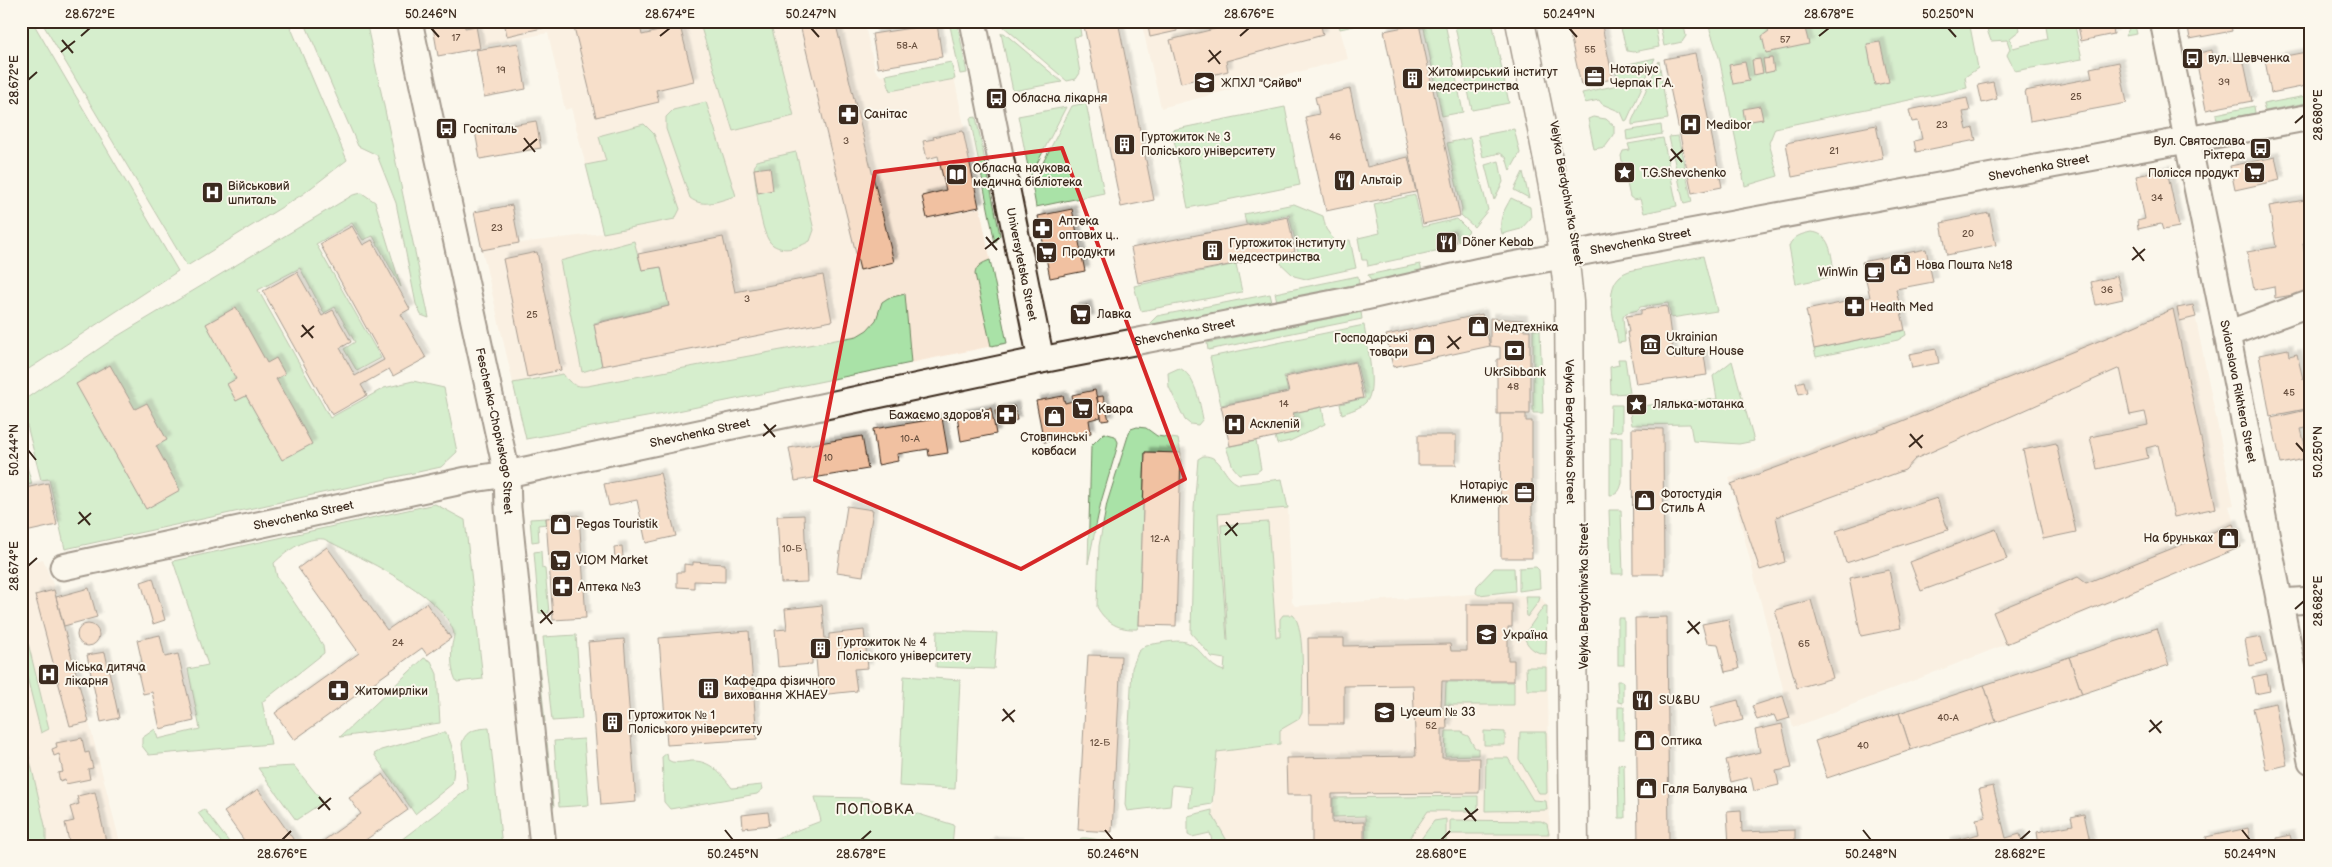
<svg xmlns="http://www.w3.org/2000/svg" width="2332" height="867" viewBox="0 0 2332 867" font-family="'Balsamiq Sans',sans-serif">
	<defs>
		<filter id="shadow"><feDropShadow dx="4.5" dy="-4.5" stdDeviation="1" flood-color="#0004"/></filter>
	</defs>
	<rect width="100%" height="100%" fill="#fbf7ec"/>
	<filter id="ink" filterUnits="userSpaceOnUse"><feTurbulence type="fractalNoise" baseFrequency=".02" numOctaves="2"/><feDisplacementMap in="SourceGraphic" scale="10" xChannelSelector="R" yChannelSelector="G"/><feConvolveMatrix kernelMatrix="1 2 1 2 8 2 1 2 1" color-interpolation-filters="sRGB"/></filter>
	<g filter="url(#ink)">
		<g fill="#f8e7d6">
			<path d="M430,21H864L875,70L881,76L951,62L965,130L934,137V139L923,142L927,159L938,156L946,190L922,196L927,218L980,208L1007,343L663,414L526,439L482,250L519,243L603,233L571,108L565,110L548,33L438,56Z"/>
			<path d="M1141,21H1338L1348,59L1161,108Z"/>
			<path d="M2193,305L2234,505L2229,506L2241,547L2078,616L1793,728L1729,478L1922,410L2173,309Z"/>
			<path d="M1288,508L1292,602L1295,606L1473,594L1540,596L1547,606L1550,846H1230L1212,814L1227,634L1218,514Z"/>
			<path d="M43,559L54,587L121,846H21V564Z"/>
		</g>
		<g fill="#a9e2a7" stroke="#728662">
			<path d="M21,21H32L178,271L21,374Z"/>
			<path d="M45,21H288L347,160L303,194L187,266L44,26Z"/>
			<path d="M304,21H366L429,318L421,315L416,304L396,203L377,155L358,146Z"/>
			<path d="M699,21H770L794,116L733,131Z"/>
			<path d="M949,21H957L967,73L960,74Z"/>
			<path d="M1022,21H1079L1081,36L1074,37L1080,73L1076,79L1067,81L1003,26Z"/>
			<path d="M1338,21H1376L1340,29Z"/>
			<path d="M1418,21H1427L1425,27L1445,23L1463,112L1442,116L1424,28H1420Z"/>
			<path d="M1454,21H1492L1509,103L1472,110Z"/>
			<path d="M1619,21H1654L1659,47L1633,52L1627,51Z"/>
			<path d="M1659,21H1683L1686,36L1682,42L1664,46Z"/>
			<path d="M1707,21H1969L1978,68L1965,77L1967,88L1775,128L1769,143L1778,176L1745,186L1719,57Z"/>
			<path d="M1984,21H2018L2020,30L2010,38L2013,48L2048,39L2045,21H2074L2082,59L2015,71L2007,55L2010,49L2007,40L1991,41Z"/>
			<path d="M2130,21H2134L2137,34L2125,36L2131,25Z"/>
			<path d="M1001,33H1004L1062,82L1013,91Z"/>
			<path d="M1655,58L1627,120L1625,121L1621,112L1602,104L1599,100L1585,103L1582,93L1618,85L1615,67Z"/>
			<path d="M1659,61L1668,119L1632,125V121Z"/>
			<path d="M951,62L955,79L890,91L886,75Z"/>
			<path d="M2311,95V102L2265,111L2263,104Z"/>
			<path d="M706,102L736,196C720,200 704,209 690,198L666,129V117L673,110Z"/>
			<path d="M1086,103L1104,193L1036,207L1032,184L1072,106Z"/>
			<path d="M2254,106L2255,113L2217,120L2216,114Z"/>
			<path d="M1066,107L1030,177L1018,116Z"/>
			<path d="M1285,107L1300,185L1188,208L1172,130Z"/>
			<path d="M976,117L1000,235L995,243L970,118Z"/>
			<path d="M1593,117L1606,119L1614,126V135L1605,147L1594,149L1588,119Z"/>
			<path d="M644,124L654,134L680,209L675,219L603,233L586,165L606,161L599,137L602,135Z"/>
			<path d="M1661,125L1662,134L1627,140L1626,131Z"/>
			<path d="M1514,129L1520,153L1510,171L1506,157L1500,153L1483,157L1478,136Z"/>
			<path d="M1678,136L1692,202L1684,204L1669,137Z"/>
			<path d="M1470,138L1488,210L1474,227L1461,215L1462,209L1447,143Z"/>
			<path d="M1663,138L1677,206L1644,213L1640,199L1634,200L1630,197L1621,156L1623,151L1630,150L1628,144Z"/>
			<path d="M796,152L814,230L810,241C799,247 785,253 773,245C760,237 756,184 754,169L756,161Z"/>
			<path d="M1499,161L1503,182L1494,200L1485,165Z"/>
			<path d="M1523,172L1529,198L1514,190Z"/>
			<path d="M362,193L375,202L401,287L373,236L363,240L352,223L316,244L381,358L357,371L344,349L355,342L335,307L324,313L300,268L258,290L330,418L384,388L413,381L444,388L457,452L441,467L65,549L49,479L41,480L21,402L116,337L353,195Z"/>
			<path d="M1415,195L1422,227L1457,219L1469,231L1458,242L1455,231L1437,236L1440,250L1368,266L1367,260H1362L1358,238L1380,233L1374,204Z"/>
			<path d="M1511,198L1530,207L1531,218L1521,229L1502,234C1498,219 1504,211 1511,198Z"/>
			<path d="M1294,204L1323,216L1326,229L1336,243L1350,240L1356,268L1306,279L1294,276L1275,258L1298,253L1289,215L1246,224L1244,214Z"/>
			<path d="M1811,232C1833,233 1831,260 1835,276L1796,284L1789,246C1793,236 1802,234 1811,232Z"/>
			<path d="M634,241L642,270L661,267L669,306L594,323L602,366L582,372L560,261Z"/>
			<path d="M1703,256L1717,311L1671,318L1668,303L1640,307L1638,310L1626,313L1623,317L1625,342L1618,343C1615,320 1600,281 1629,271Z"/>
			<path d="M990,260L1007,343L991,346L975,274C976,266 982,263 990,260Z"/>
			<path d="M1236,264L1242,292L1141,311L1134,286Z"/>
			<path d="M1420,264L1422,271L1371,281L1368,275Z"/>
			<path d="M1358,276L1359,284L1277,301L1275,293Z"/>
			<path d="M905,294L911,363L663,414L526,439L513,383L563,374C570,384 575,387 587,386L857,336L867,330L876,320L882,302L888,298Z"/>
			<path d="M1270,294L1272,302L1148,325L1157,316Z"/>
			<path d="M1361,312L1362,319L1208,350L1207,343Z"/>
			<path d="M1364,325C1366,341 1378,390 1366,402C1361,408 1350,411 1342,414L1340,404L1365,398L1356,361L1284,376L1288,392L1221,405L1210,357Z"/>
			<path d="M1533,330H1540L1543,413H1533Z"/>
			<path d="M1905,330L1906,335L1898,340L1816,357L1814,349Z"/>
			<path d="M1618,359H1625L1630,393L1611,394L1610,367L1619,365Z"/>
			<path d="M1732,361L1754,441L1739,444L1693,441L1690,424L1632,425L1629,407L1717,399L1713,376Z"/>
			<path d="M1179,368C1195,374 1200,404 1203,419L1198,425L1190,424L1185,420L1169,387L1168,373Z"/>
			<path d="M1611,405H1622V431L1610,432Z"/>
			<path d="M1322,407L1325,424L1290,441L1277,444L1275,436L1298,432L1293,413Z"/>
			<path d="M1137,427L1146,428L1157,436L1178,439L1181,453L1145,452L1139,625L1137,629C1119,630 1106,623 1097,607L1099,546L1107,503L1128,436L1131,429Z"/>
			<path d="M1104,433L1115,436L1118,442L1117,448L1101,502L1088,564L1091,446Z"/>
			<path d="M1610,437H1622V483C1620,490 1618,495 1610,495Z"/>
			<path d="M1256,441L1261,469L1257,472L1239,474L1233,467L1226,447Z"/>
			<path d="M21,446L32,484L21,486Z"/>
			<path d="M1203,456C1223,455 1222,478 1239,484L1282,479L1288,508L1218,514L1227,640H1228L1221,525L1268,522L1276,637H1280V619L1283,615H1293C1306,626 1302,694 1302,713L1299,719L1280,730V744L1217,752L1212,804L1189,808L1191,787L1172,785L1170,806L1127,811L1125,805L1132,668L1138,652L1146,645C1157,644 1175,639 1186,642C1202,647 1207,667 1224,671L1225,659L1212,657L1191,633L1194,509L1198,459Z"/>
			<path d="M435,504L465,520L483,679L457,682C451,673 451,656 452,645C453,640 455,635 453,630C440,593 359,557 324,539C306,537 288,550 274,563L277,577L323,645L324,653L262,702L271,744L149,755L142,746V738L155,729L158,739L200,729L188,669L208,665L173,561Z"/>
			<path d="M1609,510H1621L1623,574H1611Z"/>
			<path d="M546,518L547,524L538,525L539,541L532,542L530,519Z"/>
			<path d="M541,551L542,568L545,569L549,613H539L534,552Z"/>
			<path d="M1536,567L1539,570L1540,588L1519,591V568Z"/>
			<path d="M1494,568H1514L1515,591L1479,595L1476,593L1477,586Z"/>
			<path d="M1525,596H1540L1539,601L1527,617Z"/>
			<path d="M1544,606H1547L1546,654C1536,654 1525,645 1524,635Z"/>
			<path d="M21,614L49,729L41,733L21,653Z"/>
			<rect x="1618" y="618" width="6" height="47"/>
			<path d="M937,631L997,633L994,669L936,667Z"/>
			<path d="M576,635L582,719L552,721L543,637Z"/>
			<path d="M536,636L545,722H541L531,637Z"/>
			<path d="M424,658L431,661L437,674L440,723L340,737Z"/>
			<path d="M1526,667H1546V690H1527Z"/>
			<path d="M904,676L960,680L955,789L899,786Z"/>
			<path d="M1617,681H1623V703L1618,702Z"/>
			<path d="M1446,682H1514V705H1445Z"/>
			<rect x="1618" y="707" width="6" height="33"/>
			<path d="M21,721L46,830V846H21Z"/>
			<path d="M489,728L502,846H393L468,789L462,744C465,730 476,729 489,728Z"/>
			<path d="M1446,731H1462L1463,734L1468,736L1475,748H1478V755L1445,756Z"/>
			<path d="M1484,731L1505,732V745H1484Z"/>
			<path d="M1520,732H1546L1547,793H1539L1519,759Z"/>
			<path d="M441,733H446C455,746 455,770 452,784L415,814L374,754L381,750Z"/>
			<path d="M584,739L589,805L559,807L554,741Z"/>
			<path d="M543,742H547L554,807H550Z"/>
			<path d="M667,753L668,760L672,762C679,763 684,762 691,761C711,760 721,774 732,788L762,785L763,789L757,794L670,809L664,802L662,757Z"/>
			<path d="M1486,758H1508L1533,800L1546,801L1547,810L1485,811Z"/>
			<path d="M1624,764L1625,818H1619L1618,765Z"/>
			<path d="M294,766L323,802L296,820L258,768Z"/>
			<path d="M1478,796V811H1428L1404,846H1366L1365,816L1333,817V798Z"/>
			<path d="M815,797L867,798L954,825L952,846H770L769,841L821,821Z"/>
			<path d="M204,809L232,846H224L198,813Z"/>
			<path d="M1212,810V814L1230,846H1211L1213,845L1210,833L1192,837L1188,835V816Z"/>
			<path d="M1446,819V845L1416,846L1434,821Z"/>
			<path d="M1450,820L1541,821L1547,824L1549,834H1450Z"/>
			<path d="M1082,838H1086L1147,846H1081L1080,839Z"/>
			<path d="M1466,842H1502V844L1523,846H1466Z"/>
		</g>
		<g fill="#f1c1a1" stroke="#3b2a1e" filter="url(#shadow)">
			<path d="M432,21H464L465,28L476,26L480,48L438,56Z"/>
			<path d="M504,21H554L555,25L507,36Z"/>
			<path d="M597,21H639L642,35L680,26L694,81L656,90L659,102L596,117L574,27Z"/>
			<path d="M799,21H835L894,262L860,270Z"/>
			<path d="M1083,21H1118L1154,200L1121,207Z"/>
			<path d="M1147,21H1175L1177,31L1150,37Z"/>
			<path d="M1216,21H1246L1248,29L1277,21H1320L1323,35L1226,61L1228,71L1181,83L1170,40L1218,28Z"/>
			<path d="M1567,21H1601L1613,79L1581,85Z"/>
			<path d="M1803,21L1809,44L1766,53L1762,36L1769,31L1767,24L1756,21Z"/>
			<path d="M2077,21H2112L2114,34L2081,41Z"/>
			<path d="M2187,21H2230L2232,31L2190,39Z"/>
			<path d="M937,24L942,57L878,68L872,34Z"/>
			<path d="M1419,24L1460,216L1423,224L1384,31Z"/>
			<path d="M1880,42L1889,82L1875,85L1867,44Z"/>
			<path d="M518,43L526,89L484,97L476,50Z"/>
			<path d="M2212,50L2214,63L2243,58L2252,101L2206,110L2195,54Z"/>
			<path d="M2306,52L2311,85L2271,93L2265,60Z"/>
			<path d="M1695,53L1722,187L1692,193L1664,59Z"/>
			<path d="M1772,58L1774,71L1765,73L1763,59Z"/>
			<path d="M1760,59L1763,73L1754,75L1752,60Z"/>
			<path d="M1745,62L1749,81L1733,84L1729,65Z"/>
			<path d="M2119,62L2127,103L2030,121L2025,91L2092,78L2090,68Z"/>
			<path d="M1993,82L1997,99L1982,103L1978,85Z"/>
			<path d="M1350,89L1367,167L1408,157L1416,192L1326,211L1305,117L1319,114L1315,97Z"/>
			<path d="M1967,98L1970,111L1963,112L1967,130L1973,128L1976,140L1916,152L1914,141L1922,139L1918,121L1912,122L1909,110Z"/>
			<path d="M1760,106L1763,119L1745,122L1743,109Z"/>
			<path d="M536,121L541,148L480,159L475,131Z"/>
			<path d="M1876,125L1883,159L1792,177L1786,143Z"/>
			<path d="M963,131L979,207L927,218L922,196L946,190L938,156L927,159L923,141L934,139L933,137Z"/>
			<path d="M2275,157L2280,180L2235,190L2230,166Z"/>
			<path d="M770,167L773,190L758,193L754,169Z"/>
			<path d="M2167,170L2179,227L2163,230L2161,224L2138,229L2137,221L2145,219L2136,176Z"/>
			<path d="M2311,199V241L2303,243L2311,292L2275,298L2274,286L2254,290L2247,252L2276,247L2269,206Z"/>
			<path d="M512,205L519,243L482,250L474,212Z"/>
			<path d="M1072,209L1085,271L1050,278L1038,216Z"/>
			<path d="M1989,213L1996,245L1947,255L1941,223Z"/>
			<path d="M1288,217L1295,252L1138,283L1131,248Z"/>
			<path d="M352,226L363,245L372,240L410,309L401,314L426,358L393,376L389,369L361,385L367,395L332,415L263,291L297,272L322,316L333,310L351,342L340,348L355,376L384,360L320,244Z"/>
			<path d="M1453,233L1456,243L1441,247L1439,237Z"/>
			<path d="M723,237L735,292L823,275L832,321L602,366L594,324L669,306L661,267L642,270L638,254Z"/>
			<path d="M1926,249L1933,282L1896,289L1905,330L1814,349L1806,310L1870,297L1862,262Z"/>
			<path d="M537,252L561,370L527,377L503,259Z"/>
			<path d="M2117,276L2123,299L2096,305L2091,282Z"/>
			<path d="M1087,305L1090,319L1075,322L1072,309Z"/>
			<path d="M2193,305L2196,317L2180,321L2177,308Z"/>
			<path d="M1667,306L1674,359L1704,355L1707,375L1636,384L1627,332H1629L1626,316L1641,314V310Z"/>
			<path d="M236,307L267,363L276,358L285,374L276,379L312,444L282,460L246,396L236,401L227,384L236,379L206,324Z"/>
			<path d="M2173,309L2216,508L2174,517L2158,445L2146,448L2148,458L2097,469L2090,437L2148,425L2145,412L2130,415L2120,368L1915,459L1905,470L1776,517L1785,562L1760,570L1731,484L1888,427L2128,329Z"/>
			<path d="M1482,314L1490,346L1393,367L1386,335Z"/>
			<path d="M1490,318L1523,320V330H1530V414H1497V359H1500V347L1490,346Z"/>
			<path d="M1936,349L1939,363L1912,368L1909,354Z"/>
			<path d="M2288,349L2289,356L2297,354L2303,379L2311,377V408L2270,416L2259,355Z"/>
			<path d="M1355,362L1363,398L1293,413L1298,432L1230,446L1221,406L1289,392L1285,377Z"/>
			<path d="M110,365L135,409L147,403L167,440L156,446L180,490L146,509L76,384Z"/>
			<path d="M1804,381L1807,392L1799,394L1796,383Z"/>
			<path d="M1095,390L1101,417L1089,420L1091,433L1044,442L1036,401L1063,396L1065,403L1073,401L1072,395Z"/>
			<path d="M1103,396L1109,420L1102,421L1097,397Z"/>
			<path d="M1014,406L1017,420L998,424L995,411Z"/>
			<path d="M991,408L996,434L961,441L957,415Z"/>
			<path d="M2311,409V427L2301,429L2308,458L2281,464L2271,418Z"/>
			<path d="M1500,414H1526V421H1532V558H1501Z"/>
			<path d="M942,418L948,453L929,456L928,449L897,454L898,461L878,465L873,429Z"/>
			<path d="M1632,428L1663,429L1664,574H1633Z"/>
			<rect x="1418" y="435" width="38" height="30"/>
			<path d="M862,436L868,469L795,481L789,448Z"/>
			<path d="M2056,443L2076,532L2043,539L2023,450Z"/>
			<path d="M1145,452L1181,453L1176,626L1139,625Z"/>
			<path d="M660,473L676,536L646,543L637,500L609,506L604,484Z"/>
			<path d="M48,483L57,525L21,533V489Z"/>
			<path d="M1937,498L1948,530L1846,563L1836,531Z"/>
			<path d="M847,506L873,510L863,576L837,572Z"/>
			<path d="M579,515L586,618L553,620L546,518Z"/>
			<path d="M804,515L807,582L781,583L777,516Z"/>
			<path d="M2233,524L2241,547L2006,644L1993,612L2078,577L2086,583Z"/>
			<path d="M1996,529L2007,559L1921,591L1910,562Z"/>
			<path d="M622,546L623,557L615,559L614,547Z"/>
			<path d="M327,547L387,630L426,603L451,638L427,655L422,648L294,740L275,713L359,653L298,568Z"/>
			<path d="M693,562L725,564V582L694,581V588L677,587V572H684V564L693,565Z"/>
			<path d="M1889,570L1901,628L1861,636L1849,578Z"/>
			<path d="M153,578L165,620L153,624L141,582Z"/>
			<path d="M89,588L97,617L64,626L56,597Z"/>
			<path d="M54,590L89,722L70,726L35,595Z"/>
			<path d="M1811,600L1833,678L1797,688L1775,610Z"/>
			<path d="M1467,604H1512V627H1508V660H1514V681H1442L1441,708H1446L1447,729H1442V758H1480L1479,793L1332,794V823L1364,822V846H1312V795H1287L1286,758L1416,756L1413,685L1344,686V724H1309L1308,638H1344V646L1450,644L1451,651H1467Z"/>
			<path d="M822,605L825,639H829V634L864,630L868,668L854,669L857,691L819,695L816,658L812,659V664L778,667L775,630L787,629L785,609Z"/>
			<path d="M1667,617L1669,846H1638L1635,618Z"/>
			<path d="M1728,619L1739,669L1725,672L1718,644L1707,643L1702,624Z"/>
			<circle cx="88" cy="635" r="11"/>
			<path d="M2157,628L2169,665L2082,694L2069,657Z"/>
			<path d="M749,631L757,739L667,745L659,638Z"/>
			<path d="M160,635L165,657L178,654L194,721L160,729L152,692L143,694L136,664L142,662L137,640Z"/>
			<path d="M2261,637L2267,662L2250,666L2245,640Z"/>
			<path d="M624,639L636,802L601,805L588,642Z"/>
			<path d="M105,652L119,718L101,722L87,655Z"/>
			<path d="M1088,655L1121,656L1112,832L1078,830Z"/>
			<path d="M2069,657L2082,694L1996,722L1984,685Z"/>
			<path d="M2267,674L2270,691L2255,694L2252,677Z"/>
			<path d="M1984,685L1996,722L1911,750L1899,713Z"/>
			<path d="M1783,696L1790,718L1777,722L1774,715L1757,720L1752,706Z"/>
			<path d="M1738,700L1743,720L1716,727L1711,707Z"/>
			<path d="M2275,703L2287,765L2266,770L2253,708Z"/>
			<path d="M1899,713L1911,750L1827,778L1815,741Z"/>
			<path d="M1782,724L1792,768L1776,771L1779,785L1754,791L1751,777L1731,782L1726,760L1760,752L1755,730Z"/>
			<path d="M82,738L85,753L89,752L93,768L88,769L90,779L66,784L65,779L60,781L58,773L63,772L59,754L54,756L52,749L57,747L56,743Z"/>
			<path d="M383,774L408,810L357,846H316L361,814L349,798Z"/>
			<path d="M1993,786L2006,838L2020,834L2023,846H1947V842L1979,834L1976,819L1986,817L1979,789Z"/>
			<path d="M258,789L298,846H248L224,812Z"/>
			<path d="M95,792L107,846H70L65,823L74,821L70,807L79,804L77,796Z"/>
			<path d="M1741,810L1742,832L1795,830V846H1729L1727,811Z"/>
			<path d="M768,812L770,825L743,828L742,815Z"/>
			<path d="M2084,814L2091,846H2039L2037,832L2073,825L2071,817Z"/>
			<path d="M2248,828L2251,846H2208L2206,837Z"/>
			<path d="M2290,835L2293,846H2278L2277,838Z"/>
			<path d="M990,841L1019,843V846H990Z"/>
		</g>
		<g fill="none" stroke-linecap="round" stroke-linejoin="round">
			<defs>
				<g id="minor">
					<path id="s1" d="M409,21L507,474L508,508L543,846"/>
					<path id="s2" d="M973,21L1041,360"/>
					<path id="s3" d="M2163,21L2227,334L2311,761"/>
					<path d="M2227,334L2311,303"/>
					<path id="s4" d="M63,567L467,480L507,474L1041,360L1365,297L1480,271L2311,117"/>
					<path d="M2279,602L2311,600"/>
				</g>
				<g id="highway">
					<path id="s5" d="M1520,21C1538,114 1561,207 1569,302L1574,846"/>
				</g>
			</defs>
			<use href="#minor" stroke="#3b2a1e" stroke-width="29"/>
			<use href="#highway" stroke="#3b2a1e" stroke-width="31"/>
			<use href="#minor" stroke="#fbf7ec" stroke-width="25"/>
			<use href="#highway" stroke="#fbf7ec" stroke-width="28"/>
		</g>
	</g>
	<path d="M0 0H2332V867H0ZM1062,148L1185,479L1021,569L815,480L875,172Z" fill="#fbf7ec" fill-opacity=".55" fill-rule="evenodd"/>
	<path fill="none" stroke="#d62828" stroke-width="4" stroke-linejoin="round" d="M1062,148L1185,479L1021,569L815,480L875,172Z"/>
	<path fill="none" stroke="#3b2a1e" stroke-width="2" d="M431,28L439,37M811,28L819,37M1569,28L1577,37M1948,28L1956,37M81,36L90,28M660,36L670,28M1240,36L1249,28M1819,36L1829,28M62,40L73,53M1209,50L1220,64M61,52L75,41M1208,62L1221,51M28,80L37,72M2295,123L2304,115M524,138L535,152M1671,149L1682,162M523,151L537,139M1670,161L1683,150M986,237L997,250M2133,247L2144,261M985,249L999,238M2132,260L2145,249M302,325L313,338M1448,336L1459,349M301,337L314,326M1447,348L1461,337M764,424L775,437M1910,434L1922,448M763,436L776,425M2296,443L2304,452M1909,447L1923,435M28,450L36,460M79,512L90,525M1226,522L1237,536M78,524L91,513M1225,535L1238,523M28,566L37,558M2295,609L2304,601M541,610L552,624M1688,621L1699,634M540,623L553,611M1687,633L1700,622M1003,709L1014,722M2150,720L2161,733M1002,721L1015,710M2149,732L2162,721M319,797L330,810M1465,808L1476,821M318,809L331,798M1464,820L1478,809M725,830L733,840M1105,830L1113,840M1863,830L1871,840M2242,830L2250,840M282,840L291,831M861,840L871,831M1441,840L1450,831M2020,840L2030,831"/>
	<defs>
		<symbol id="bus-square" viewBox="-11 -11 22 22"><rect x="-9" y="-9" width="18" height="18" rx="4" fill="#3b2a1e" stroke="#fbf7ec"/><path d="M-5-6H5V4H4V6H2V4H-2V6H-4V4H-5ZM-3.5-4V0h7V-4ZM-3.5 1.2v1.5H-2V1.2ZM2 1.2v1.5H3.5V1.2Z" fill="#fff"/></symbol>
		<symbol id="office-square" viewBox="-11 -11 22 22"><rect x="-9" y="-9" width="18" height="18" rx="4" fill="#3b2a1e" stroke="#fbf7ec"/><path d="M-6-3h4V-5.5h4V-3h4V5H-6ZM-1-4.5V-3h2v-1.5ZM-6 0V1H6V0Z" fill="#fff"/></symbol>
		<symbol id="building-square" viewBox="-11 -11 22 22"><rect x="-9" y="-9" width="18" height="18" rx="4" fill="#3b2a1e" stroke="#fbf7ec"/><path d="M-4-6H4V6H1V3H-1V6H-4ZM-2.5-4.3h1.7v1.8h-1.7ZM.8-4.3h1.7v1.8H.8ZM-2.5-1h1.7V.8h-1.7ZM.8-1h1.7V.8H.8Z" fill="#fff"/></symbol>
		<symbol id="school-square" viewBox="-11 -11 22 22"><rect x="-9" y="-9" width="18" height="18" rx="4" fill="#3b2a1e" stroke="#fbf7ec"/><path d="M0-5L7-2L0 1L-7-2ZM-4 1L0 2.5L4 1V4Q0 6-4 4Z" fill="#fff"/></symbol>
		<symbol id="pharmacy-square" viewBox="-11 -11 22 22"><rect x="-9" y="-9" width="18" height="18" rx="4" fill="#3b2a1e" stroke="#fbf7ec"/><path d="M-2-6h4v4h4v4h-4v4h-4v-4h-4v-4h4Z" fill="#fff"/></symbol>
		<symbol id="hospital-square" viewBox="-11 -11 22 22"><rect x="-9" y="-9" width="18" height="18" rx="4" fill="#3b2a1e" stroke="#fbf7ec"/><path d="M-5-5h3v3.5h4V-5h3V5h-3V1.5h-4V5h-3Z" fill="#fff"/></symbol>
		<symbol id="sight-square" viewBox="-11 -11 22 22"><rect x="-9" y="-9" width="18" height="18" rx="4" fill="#3b2a1e" stroke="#fbf7ec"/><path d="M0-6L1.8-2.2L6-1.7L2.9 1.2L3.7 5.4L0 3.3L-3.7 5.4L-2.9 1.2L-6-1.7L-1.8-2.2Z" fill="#fff"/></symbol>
		<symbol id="supermarket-square" viewBox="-11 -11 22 22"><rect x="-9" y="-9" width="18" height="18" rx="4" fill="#3b2a1e" stroke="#fbf7ec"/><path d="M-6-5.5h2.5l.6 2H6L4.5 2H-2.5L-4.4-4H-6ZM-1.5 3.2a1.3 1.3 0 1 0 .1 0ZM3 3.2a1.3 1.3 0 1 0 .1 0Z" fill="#fff"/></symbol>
		<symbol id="library-square" viewBox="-11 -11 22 22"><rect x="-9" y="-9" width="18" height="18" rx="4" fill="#3b2a1e" stroke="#fbf7ec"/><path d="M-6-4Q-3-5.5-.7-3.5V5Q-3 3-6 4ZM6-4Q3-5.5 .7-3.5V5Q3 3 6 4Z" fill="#fff"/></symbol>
		<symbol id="restaurant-square" viewBox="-11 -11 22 22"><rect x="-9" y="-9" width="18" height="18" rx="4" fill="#3b2a1e" stroke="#fbf7ec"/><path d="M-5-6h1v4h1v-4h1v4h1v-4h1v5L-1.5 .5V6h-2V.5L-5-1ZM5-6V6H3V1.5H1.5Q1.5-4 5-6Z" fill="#fff"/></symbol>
		<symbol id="civic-square" viewBox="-11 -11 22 22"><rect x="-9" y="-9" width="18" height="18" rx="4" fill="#3b2a1e" stroke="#fbf7ec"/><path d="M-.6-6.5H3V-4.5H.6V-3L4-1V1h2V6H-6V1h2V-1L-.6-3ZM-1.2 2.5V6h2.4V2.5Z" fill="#fff"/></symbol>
		<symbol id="cafe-square" viewBox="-11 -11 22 22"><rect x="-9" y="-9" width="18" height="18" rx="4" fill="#3b2a1e" stroke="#fbf7ec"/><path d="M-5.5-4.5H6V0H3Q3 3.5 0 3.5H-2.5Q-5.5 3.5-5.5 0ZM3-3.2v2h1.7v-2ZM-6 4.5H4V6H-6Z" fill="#fff"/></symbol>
		<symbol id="shop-square" viewBox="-11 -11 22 22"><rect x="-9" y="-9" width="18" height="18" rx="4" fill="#3b2a1e" stroke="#fbf7ec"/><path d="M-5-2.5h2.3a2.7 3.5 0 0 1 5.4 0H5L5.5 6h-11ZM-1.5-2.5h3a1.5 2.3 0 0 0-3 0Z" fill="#fff"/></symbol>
		<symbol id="museum-square" viewBox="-11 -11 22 22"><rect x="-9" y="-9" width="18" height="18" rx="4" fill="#3b2a1e" stroke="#fbf7ec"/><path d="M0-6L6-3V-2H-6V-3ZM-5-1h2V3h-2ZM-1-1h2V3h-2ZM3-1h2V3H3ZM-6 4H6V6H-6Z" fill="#fff"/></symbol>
		<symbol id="bank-square" viewBox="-11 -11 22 22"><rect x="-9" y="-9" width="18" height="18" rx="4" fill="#3b2a1e" stroke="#fbf7ec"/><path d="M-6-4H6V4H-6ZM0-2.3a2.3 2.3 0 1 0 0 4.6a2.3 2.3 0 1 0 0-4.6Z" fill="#fff"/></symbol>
		<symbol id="university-square" viewBox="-11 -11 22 22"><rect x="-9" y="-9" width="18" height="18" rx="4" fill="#3b2a1e" stroke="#fbf7ec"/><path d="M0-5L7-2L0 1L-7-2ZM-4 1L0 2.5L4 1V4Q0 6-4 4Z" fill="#fff"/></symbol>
	</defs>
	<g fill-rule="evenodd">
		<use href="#bus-square" x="2180" y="46" width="25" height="25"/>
		<use href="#office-square" x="1582" y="64" width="25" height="25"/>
		<use href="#building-square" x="1400" y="66" width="25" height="25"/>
		<use href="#school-square" x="1192" y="70" width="25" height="25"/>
		<use href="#bus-square" x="984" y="86" width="25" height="25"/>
		<use href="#pharmacy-square" x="836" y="102" width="25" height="25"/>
		<use href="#hospital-square" x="1678" y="112" width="25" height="25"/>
		<use href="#bus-square" x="434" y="116" width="25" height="25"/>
		<use href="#building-square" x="1112" y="132" width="25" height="25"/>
		<use href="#bus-square" x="2248" y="136" width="25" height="25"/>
		<use href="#sight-square" x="1612" y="160" width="25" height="25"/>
		<use href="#supermarket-square" x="2242" y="160" width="25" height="25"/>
		<use href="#library-square" x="944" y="162" width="25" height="25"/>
		<use href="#restaurant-square" x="1332" y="168" width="25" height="25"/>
		<use href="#hospital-square" x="200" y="180" width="25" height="25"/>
		<use href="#pharmacy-square" x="1030" y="216" width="25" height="25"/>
		<use href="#restaurant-square" x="1434" y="230" width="25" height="25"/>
		<use href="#building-square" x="1200" y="238" width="25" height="25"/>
		<use href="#supermarket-square" x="1034" y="240" width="25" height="25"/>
		<use href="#civic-square" x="1888" y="252" width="25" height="25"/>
		<use href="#cafe-square" x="1862" y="260" width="25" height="25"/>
		<use href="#pharmacy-square" x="1842" y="294" width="25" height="25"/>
		<use href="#supermarket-square" x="1068" y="302" width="25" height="25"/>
		<use href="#shop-square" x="1466" y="314" width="25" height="25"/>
		<use href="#museum-square" x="1638" y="332" width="25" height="25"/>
		<use href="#shop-square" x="1412" y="332" width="25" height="25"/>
		<use href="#bank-square" x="1502" y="338" width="25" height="25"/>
		<use href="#sight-square" x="1624" y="392" width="25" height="25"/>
		<use href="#supermarket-square" x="1070" y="396" width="25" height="25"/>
		<use href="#pharmacy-square" x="994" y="402" width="25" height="25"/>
		<use href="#shop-square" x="1042" y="404" width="25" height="25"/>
		<use href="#hospital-square" x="1222" y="412" width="25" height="25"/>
		<use href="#office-square" x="1512" y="480" width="25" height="25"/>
		<use href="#shop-square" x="1632" y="488" width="25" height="25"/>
		<use href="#shop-square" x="548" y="512" width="25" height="25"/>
		<use href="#shop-square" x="2216" y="526" width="25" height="25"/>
		<use href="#supermarket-square" x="548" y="548" width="25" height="25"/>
		<use href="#pharmacy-square" x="550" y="574" width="25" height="25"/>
		<use href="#university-square" x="1474" y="622" width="25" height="25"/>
		<use href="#building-square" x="808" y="636" width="25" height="25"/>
		<use href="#hospital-square" x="36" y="662" width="25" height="25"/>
		<use href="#building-square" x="696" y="676" width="25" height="25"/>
		<use href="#pharmacy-square" x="326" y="678" width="25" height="25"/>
		<use href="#restaurant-square" x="1630" y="688" width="25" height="25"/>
		<use href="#school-square" x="1372" y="700" width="25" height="25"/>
		<use href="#building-square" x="600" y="710" width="25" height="25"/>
		<use href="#shop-square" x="1632" y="728" width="25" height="25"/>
		<use href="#shop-square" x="1634" y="776" width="25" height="25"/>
	</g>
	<g text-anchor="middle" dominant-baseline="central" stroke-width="4" stroke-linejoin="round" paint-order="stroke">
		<g font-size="10" fill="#68503f">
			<text x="456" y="38">17</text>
			<text x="1785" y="40">57</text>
			<text x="907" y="46">58-А</text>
			<text x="1590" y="50">55</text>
			<text x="501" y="70">19</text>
			<text x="2224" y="82">39</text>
			<text x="2076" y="97">25</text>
			<text x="1942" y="125">23</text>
			<text x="1335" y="137">46</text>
			<text x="846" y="141">3</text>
			<text x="1834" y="151">21</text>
			<text x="2157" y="198">34</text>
			<text x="497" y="228">23</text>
			<text x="1968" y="234">20</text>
			<text x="2107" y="290">36</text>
			<text x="747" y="299">3</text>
			<text x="532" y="315">25</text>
			<text x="1513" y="387">48</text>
			<text x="2289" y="393">45</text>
			<text x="1284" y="404">14</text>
			<text x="910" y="439">10-А</text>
			<text x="828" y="458">10</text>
			<text x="1160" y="539">12-А</text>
			<text x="792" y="549">10-Б</text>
			<text x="398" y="643">24</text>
			<text x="1804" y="644">65</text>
			<text x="1948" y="718">40-А</text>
			<text x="1431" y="726">52</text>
			<text x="1100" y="743">12-Б</text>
			<text x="1863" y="746">40</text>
		</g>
		<g font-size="12" fill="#3b2a1e" stroke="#fbf7ec" text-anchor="start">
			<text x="2208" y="58">вул. Шевченка</text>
			<text x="1610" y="69">Нотаріус<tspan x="1610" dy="14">Черпак Г.А.</tspan></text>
			<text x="1428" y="72">Житомирський інститут<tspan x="1428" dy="14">медсестринства</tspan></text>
			<text x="1221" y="83">ЖПХЛ "Сяйво"</text>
			<text x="1012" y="98">Обласна лікарня</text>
			<text x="864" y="114">Санітас</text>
			<text x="1706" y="125">Medibor</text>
			<text x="463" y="129">Госпіталь</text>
			<text x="1141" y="137">Гуртожиток № 3<tspan x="1141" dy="14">Поліського університету</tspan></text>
			<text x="2245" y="141" text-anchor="end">Вул. Святослава<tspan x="2245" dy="14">Ріхтера</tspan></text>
			<text x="973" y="168">Обласна наукова<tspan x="973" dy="14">медична бібліотека</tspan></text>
			<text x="1641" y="173">T.G.Shevchenko</text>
			<text x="2239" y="173" text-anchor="end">Полісся продукт</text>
			<text x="1361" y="180">Альтаір</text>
			<text x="228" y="186">Військовий<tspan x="228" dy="14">шпиталь</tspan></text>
			<text x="1059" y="221">Аптека<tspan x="1059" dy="14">оптових ц‥</tspan></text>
			<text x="1462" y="242">Döner Kebab</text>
			<text x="1229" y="243">Гуртожиток інституту<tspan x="1229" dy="14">медсестринства</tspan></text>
			<text x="1062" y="252">Продукти</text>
			<text x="1916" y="265">Нова Пошта №18</text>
			<text x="1858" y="272" text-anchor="end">WinWin</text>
			<text x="1870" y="307">Health Med</text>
			<text x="1097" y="314">Лавка</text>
			<text x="1494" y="327">Медтехніка</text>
			<text x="1666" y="337">Ukrainian<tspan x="1666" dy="14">Culture House</tspan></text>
			<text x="1408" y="338" text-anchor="end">Господарські<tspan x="1408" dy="14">товари</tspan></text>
			<text x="1515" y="372" text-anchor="middle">UkrSibbank</text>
			<text x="1653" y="404">Лялька-мотанка</text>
			<text x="1098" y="409">Квара</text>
			<text x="990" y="415" text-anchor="end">Бажаємо здоровʼя</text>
			<text x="1250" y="424">Асклепій</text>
			<text x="1054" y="437" text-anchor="middle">Стовпинські<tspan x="1054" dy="14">ковбаси</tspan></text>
			<text x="1508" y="485" text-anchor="end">Нотаріус<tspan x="1508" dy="14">Клименюк</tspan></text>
			<text x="1661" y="494">Фотостудія<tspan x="1661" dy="14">Стиль А</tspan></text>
			<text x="576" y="524">Pegas Touristik</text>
			<text x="2213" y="538" text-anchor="end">На бруньках</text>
			<text x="576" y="560">VIOM Market</text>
			<text x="578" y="587">Аптека №3</text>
			<text x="1503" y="635">Україна</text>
			<text x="837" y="642">Гуртожиток № 4<tspan x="837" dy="14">Поліського університету</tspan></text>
			<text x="65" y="667">Міська дитяча<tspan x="65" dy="14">лікарня</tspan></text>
			<text x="724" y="681">Кафедра фізичного<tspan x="724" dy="14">виховання ЖНАЕУ</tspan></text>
			<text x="355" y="691">Житомирліки</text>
			<text x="1659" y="700">SU&amp;BU</text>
			<text x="1400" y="712">Lyceum № 33</text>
			<text x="628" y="715">Гуртожиток № 1<tspan x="628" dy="14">Поліського університету</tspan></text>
			<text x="1661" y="741">Оптика</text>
			<text x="1662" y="789">Галя Балувана</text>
		</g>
		<g font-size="12" fill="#3b2a1e" stroke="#fbf7ec">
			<text stroke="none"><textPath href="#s4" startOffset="2016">Shevchenka Street</textPath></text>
			<text transform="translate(1566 193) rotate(80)">Velyka Berdychivs'ka Street</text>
			<text stroke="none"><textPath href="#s4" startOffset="1611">Shevchenka Street</textPath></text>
			<text stroke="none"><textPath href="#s2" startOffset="248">Universytetska Street</textPath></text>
			<text stroke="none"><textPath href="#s4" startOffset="1146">Shevchenka Street</textPath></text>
			<text stroke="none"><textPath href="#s3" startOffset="378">Sviatoslava Rikhtera Street</textPath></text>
			<text stroke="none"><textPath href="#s1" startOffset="419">Feschenka-Chopivskogo Street</textPath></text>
			<text stroke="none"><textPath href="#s5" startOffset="415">Velyka Berdychivska Street</textPath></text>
			<text stroke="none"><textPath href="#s4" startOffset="651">Shevchenka Street</textPath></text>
			<text stroke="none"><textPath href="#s4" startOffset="246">Shevchenka Street</textPath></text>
			<text transform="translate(1584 596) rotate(-90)">Velyka Berdychivs'ka Street</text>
		</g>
		<g font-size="15" letter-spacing="1" fill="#3b2a1e" stroke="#fbf7ec">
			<text x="875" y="809">ПОПОВКА</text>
		</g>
	</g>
	<rect width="2332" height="867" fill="none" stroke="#fbf7ec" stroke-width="55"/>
	<rect x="28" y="28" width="2276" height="812" fill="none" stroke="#3b2a1e" stroke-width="2"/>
	<g font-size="12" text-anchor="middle" fill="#3b2a1e">
		<text x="90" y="18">28.672°E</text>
		<text x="431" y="18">50.246°N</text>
		<text x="670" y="18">28.674°E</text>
		<text x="811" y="18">50.247°N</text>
		<text x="1249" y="18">28.676°E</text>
		<text x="1569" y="18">50.249°N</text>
		<text x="1829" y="18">28.678°E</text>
		<text x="1948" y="18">50.250°N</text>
		<text transform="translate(14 80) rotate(-90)" y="4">28.672°E</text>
		<text transform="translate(2318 115) rotate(-90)" y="4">28.680°E</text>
		<text transform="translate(14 450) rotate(-90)" y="4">50.244°N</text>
		<text transform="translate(2318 452) rotate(-90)" y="4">50.250°N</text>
		<text transform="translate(14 566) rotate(-90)" y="4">28.674°E</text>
		<text transform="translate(2318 601) rotate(-90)" y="4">28.682°E</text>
		<text x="282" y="858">28.676°E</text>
		<text x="733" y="858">50.245°N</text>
		<text x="861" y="858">28.678°E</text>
		<text x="1113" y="858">50.246°N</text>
		<text x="1441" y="858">28.680°E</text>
		<text x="1871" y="858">50.248°N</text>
		<text x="2020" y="858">28.682°E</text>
		<text x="2250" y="858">50.249°N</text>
	</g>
</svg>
